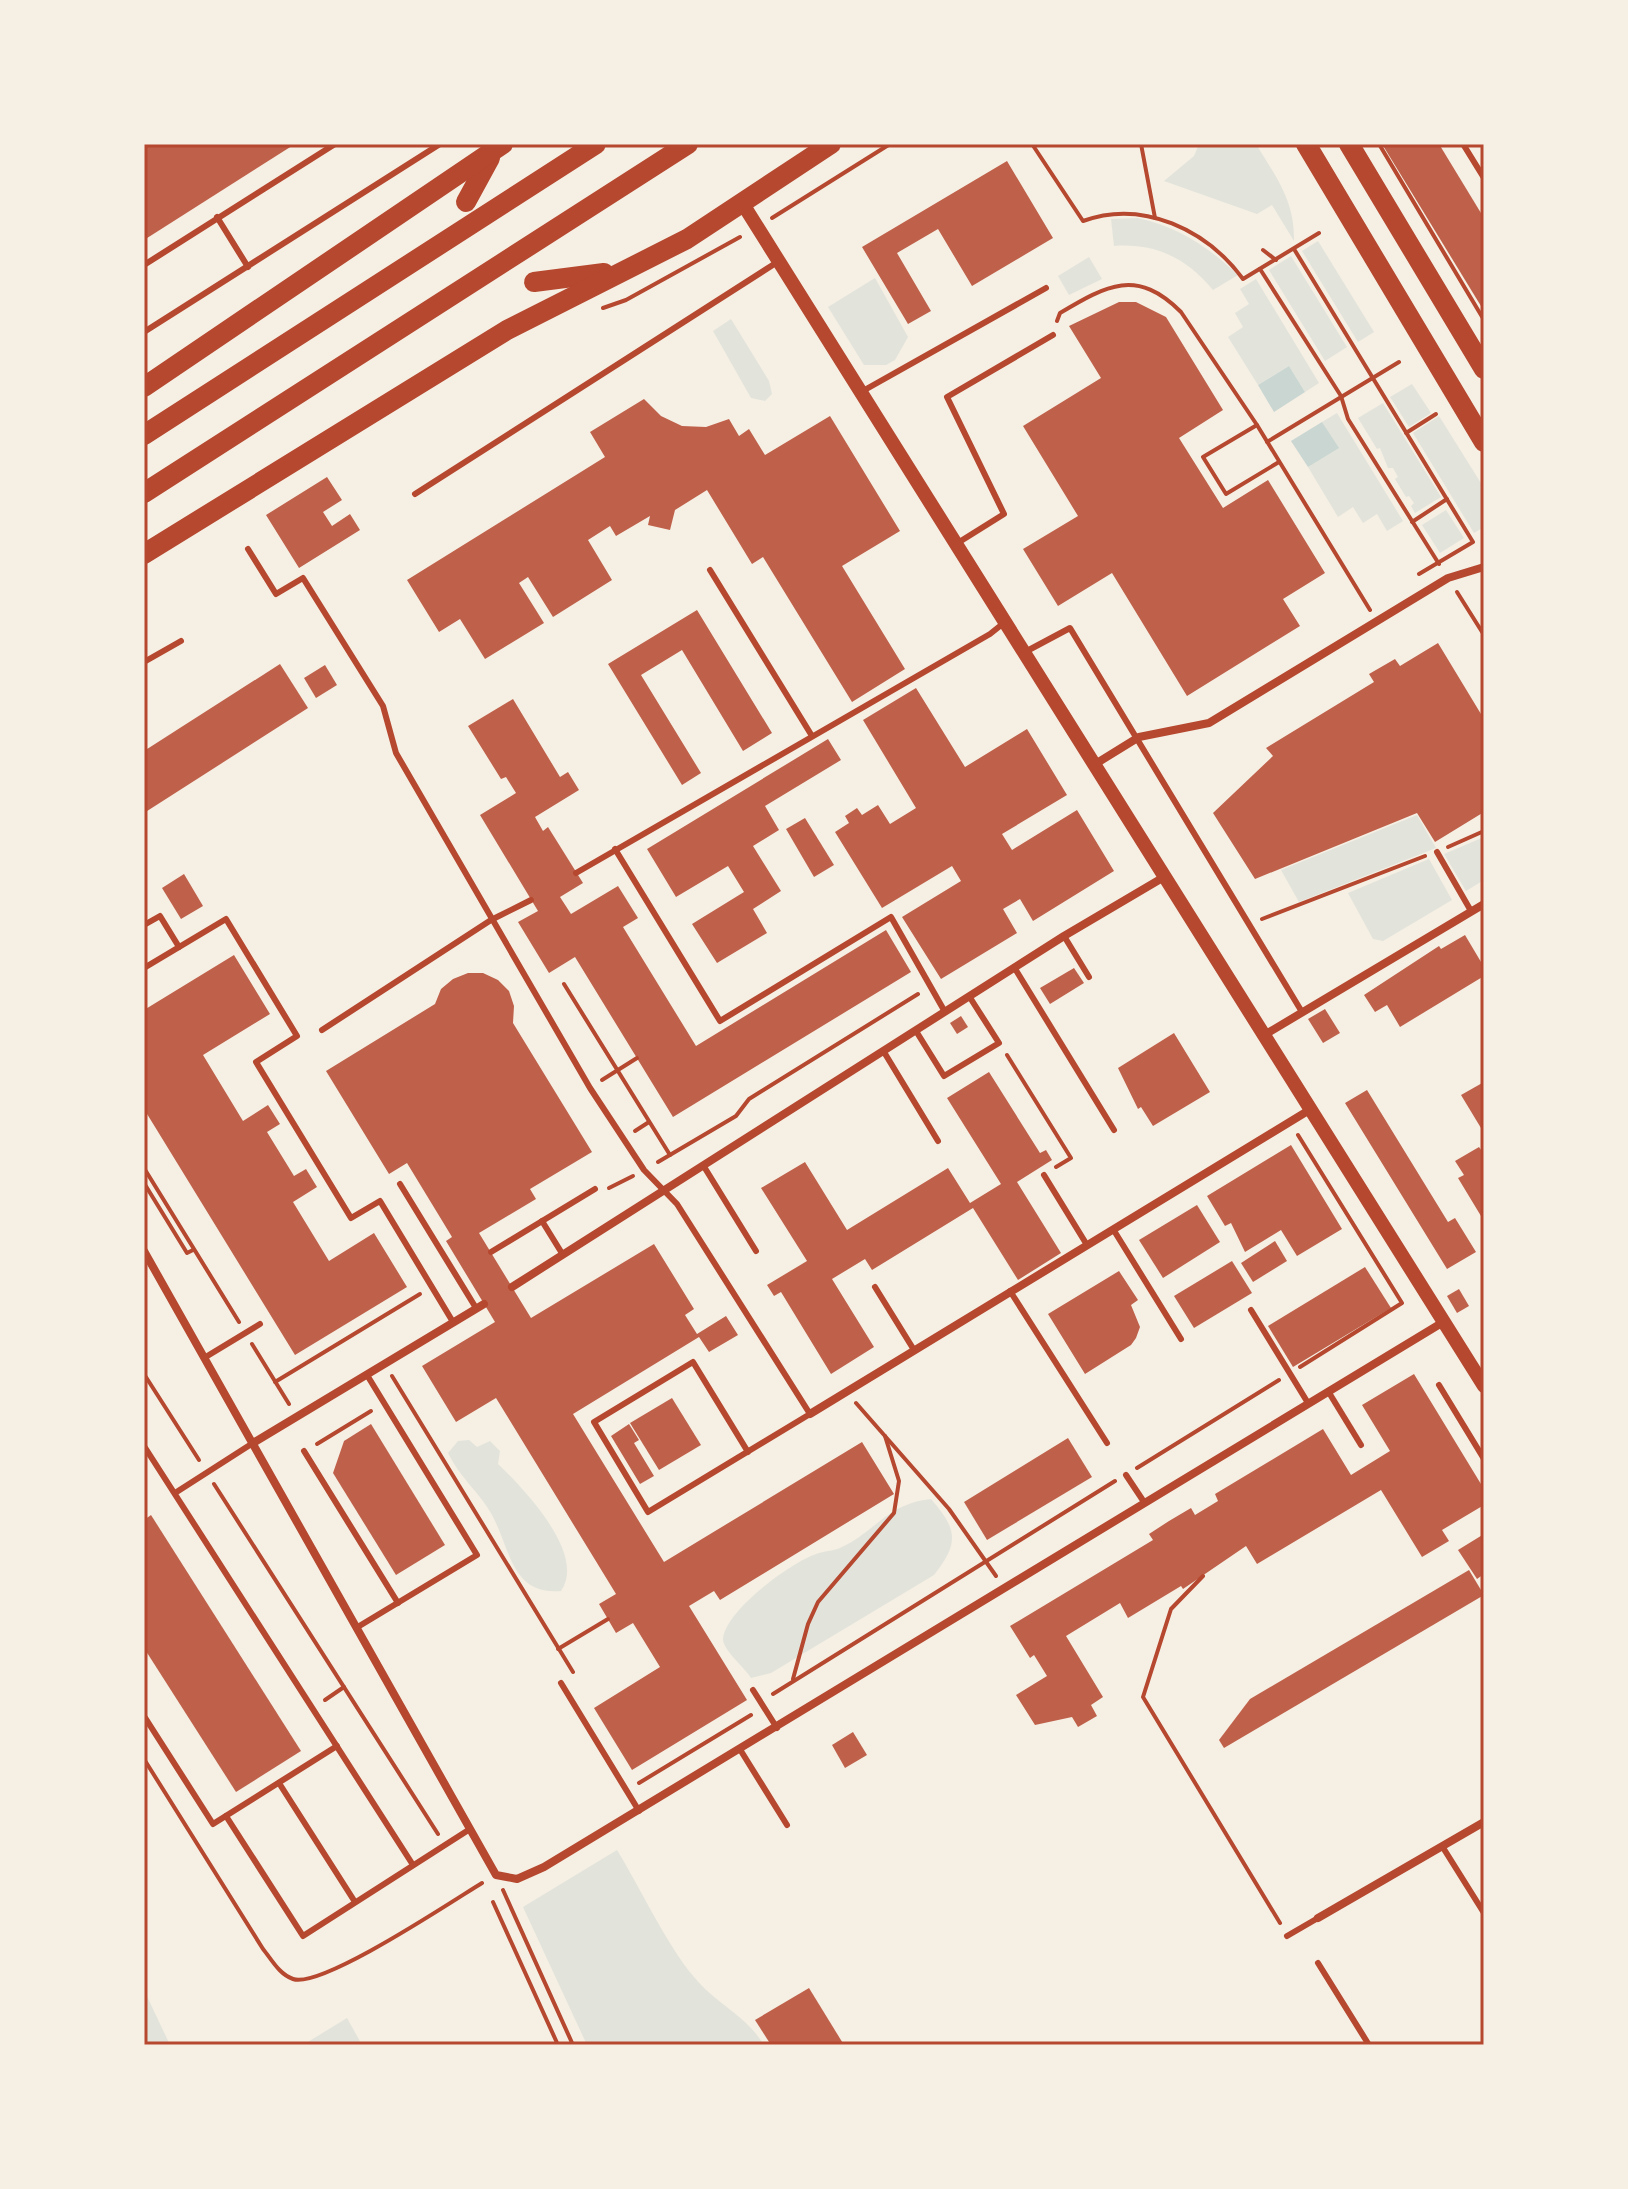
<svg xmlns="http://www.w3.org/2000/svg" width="1628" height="2189" viewBox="0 0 1628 2189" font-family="Arial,sans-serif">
	<rect width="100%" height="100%" fill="#f6efe4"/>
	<g fill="#e2e4dc">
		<path d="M1199,144H1256C1276,177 1295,201 1294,241L1272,205L1257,214L1164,181L1194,156Z"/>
		<path d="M1138,218C1180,228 1207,246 1238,275L1213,290C1187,258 1155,243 1114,246L1111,219Z"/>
		<path d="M1318,241L1374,332L1358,342L1302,251Z"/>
		<path d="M1291,256L1347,347L1325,361L1269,270Z"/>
		<path d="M1089,257L1102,279L1069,295L1058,276Z"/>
		<path d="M875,278L908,337L895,360L886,365H864L828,307Z"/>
		<path d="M1256,279L1319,383L1305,392L1289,366L1258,385L1228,337L1243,327L1235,313L1249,304L1240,289Z"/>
		<path d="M731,319L769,381L772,394L765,401L751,398L713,331Z"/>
		<path d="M1412,384L1431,413L1409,427L1390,397Z"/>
		<path d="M1383,403L1441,497L1415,513L1411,506L1414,503L1409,496L1406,497L1395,479L1398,477L1393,468H1388L1380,448L1377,449L1358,418Z"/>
		<path d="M1337,413L1403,521L1387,531L1377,514L1363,523L1353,507L1338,517L1308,467L1338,448L1322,422Z"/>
		<path d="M1439,416L1484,488V527L1474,533L1413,433Z"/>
		<path d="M1446,510L1464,538L1440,553L1422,525Z"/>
		<path d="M1417,815L1436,848L1299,902L1281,870Z"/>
		<path d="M1484,837V880L1466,891L1444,854Z"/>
		<path d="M1429,859L1452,900L1383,941L1373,939L1348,893Z"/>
		<path d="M469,1440L477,1447L490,1441L500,1451L498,1464C523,1488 587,1554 561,1591C511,1595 511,1550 492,1515C480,1493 460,1478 448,1453L458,1441Z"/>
		<path d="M931,1499C958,1530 959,1543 934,1575L771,1673L751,1678C744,1667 723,1650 723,1639C725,1611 790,1563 816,1554C824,1551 833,1551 840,1548C877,1531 886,1504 931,1499Z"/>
		<path d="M617,1850C639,1886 668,1947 694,1977C718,2006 744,2013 764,2045H587L523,1907Z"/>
		<path d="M144,1990L170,2045H144Z"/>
		<path d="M347,2018L362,2045H303Z"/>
	</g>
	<g fill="#c9d6d2">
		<path d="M1289,366L1305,392L1274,412L1258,385Z"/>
		<path d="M1322,422L1339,448L1308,467L1291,441Z"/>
	</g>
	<g fill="#bf614a">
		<path d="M144,144H295L144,240Z"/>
		<path d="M1382,144H1439L1484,218V311Z"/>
		<path d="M1007,161L1053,238L972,286L938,229L897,253L931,311L908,324L862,247Z"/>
		<path d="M1119,302H1136L1166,317L1223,410L1179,438L1223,508L1268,480L1325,573L1283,599L1300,626L1187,696L1112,573L1058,606L1023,549L1078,516L1023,426L1101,378L1069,326Z"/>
		<path d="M644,399L661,416L682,426L706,427L729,419L739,436L749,429L765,455L830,416L900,531L842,566L905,669L852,702L763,557L752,564L707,490L675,510L670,530L648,525L650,516L616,536L610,526L588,540L612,580L553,617L528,577L519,583L544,623L485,659L460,619L439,632L407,580L605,457L590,432Z"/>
		<path d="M327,477L342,500L323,512L332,526L350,514L360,530L299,568L266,515Z"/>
		<path d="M697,610L772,733L743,751L682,650L641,675L701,773L682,785L608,664Z"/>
		<path d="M1438,643L1484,719V812L1435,842L1417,813L1255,879L1213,813L1273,756L1266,748L1374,682L1369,674L1395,659L1400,666Z"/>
		<path d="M280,664L308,708L144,813V751Z"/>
		<path d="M325,665L337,685L316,698L304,678Z"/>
		<path d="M916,688L965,767L1027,729L1067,795L1002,834L1012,850L1077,810L1114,871L1033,921L1020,899L1003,909L1017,933L941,979L902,917L961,881L952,866L882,908L835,832L849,823L845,816L857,808L862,815L878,805L890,824L916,808L863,720Z"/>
		<path d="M513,699L560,777L568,772L579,790L535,817L543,831L548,827L583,883L560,897L571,914L618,886L638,918L623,927L696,1046L886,930L911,972L673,1117L575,957L549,973L518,922L538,911L480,815L516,793L506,777L501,779L468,726Z"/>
		<path d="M828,739L841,760L765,806L779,830L753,846L781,891L753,909L767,933L717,963L692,924L744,892L728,866L676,897L647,849Z"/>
		<path d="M805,818L834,865L814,877L786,829Z"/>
		<path d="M184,874L203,906L181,919L162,888Z"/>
		<path d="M1465,935L1484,967V976L1400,1027L1387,1005L1375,1012L1364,995L1439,946L1441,949Z"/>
		<path d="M234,955L270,1014L203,1055L243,1121L268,1105L280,1124L267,1132L294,1176L306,1169L317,1187L293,1202L329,1261L374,1233L407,1287L295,1355L144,1109V1010Z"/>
		<path d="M1074,968L1084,983L1050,1004L1040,988Z"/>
		<path d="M468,973H483L498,980L509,991L514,1006L513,1023L592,1152L530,1189L536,1199L479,1233L531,1318L654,1244L694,1309L685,1315L697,1334L726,1316L738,1335L709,1352L699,1337L573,1414L664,1562L862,1442L894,1494L720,1600L714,1591L689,1606L747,1700L632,1770L594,1708L660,1667L633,1623L616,1633L599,1604L616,1594L496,1398L456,1422L422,1366L495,1322L446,1241L452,1237L407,1163L389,1174L326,1071L435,1004L441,989L453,979Z"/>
		<path d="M1325,1009L1340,1033L1323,1043L1308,1019Z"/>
		<path d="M961,1016L968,1027L957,1034L950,1023Z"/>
		<path d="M1174,1033L1210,1092L1153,1126L1141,1107L1138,1109L1118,1068Z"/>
		<path d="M989,1072L1040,1153L1046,1150L1052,1160L1017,1182L1061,1253L1018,1280L973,1208L872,1270L865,1259L832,1279L874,1347L831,1374L781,1292L774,1296L767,1285L807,1261L761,1188L805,1162L847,1230L948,1168L970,1203L1001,1184L947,1098Z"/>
		<path d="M1484,1082V1133L1461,1095Z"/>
		<path d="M1367,1090L1448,1222L1455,1218L1476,1252L1447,1269L1345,1103Z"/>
		<path d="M1291,1145L1342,1229L1297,1256L1281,1230L1245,1252L1231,1223L1225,1226L1207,1196Z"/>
		<path d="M1479,1147L1484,1154V1221L1458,1178L1464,1175L1455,1161Z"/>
		<path d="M1197,1205L1220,1242L1163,1278L1139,1240Z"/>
		<path d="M1275,1241L1287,1261L1253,1282L1241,1263Z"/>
		<path d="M1232,1261L1252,1293L1194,1328L1174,1296Z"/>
		<path d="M1365,1267L1391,1308L1293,1367L1268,1326Z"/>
		<path d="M1119,1271L1138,1300L1131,1305L1140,1327L1136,1338L1131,1345L1085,1374L1048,1314Z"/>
		<path d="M1459,1289L1469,1306L1457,1313L1447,1296Z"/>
		<path d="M1414,1374L1484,1489V1505L1442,1530L1449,1541L1422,1557L1381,1490L1257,1564L1246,1546L1183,1589L1181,1586L1128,1618L1120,1603L1066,1636L1103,1697L1091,1705L1097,1716L1078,1727L1072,1717L1035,1725L1016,1695L1047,1676L1034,1655L1030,1658L1010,1626L1153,1540L1149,1534L1169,1521L1191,1508L1195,1515L1218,1501L1215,1494L1323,1429L1351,1475L1390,1451L1362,1405Z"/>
		<path d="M672,1398L701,1445L659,1470L630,1423Z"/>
		<path d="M371,1424L445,1545L396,1575L333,1473L344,1441Z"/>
		<path d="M629,1424L639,1440L634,1443L654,1476L640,1484L611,1436Z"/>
		<path d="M1068,1438L1092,1477L987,1540L964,1502Z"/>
		<path d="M151,1515L301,1751L236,1792L144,1648V1520Z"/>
		<path d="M1484,1534V1574L1477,1579L1458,1550Z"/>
		<path d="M1469,1570L1484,1595L1224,1748L1219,1740L1250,1699Z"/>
		<path d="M853,1732L867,1755L845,1768L832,1745Z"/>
		<path d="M809,1988L844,2045H771L755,2020Z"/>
	</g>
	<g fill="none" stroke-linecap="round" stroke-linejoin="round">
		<g stroke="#b5482f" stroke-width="4">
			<path d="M1032,144L1083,221C1143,199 1207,230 1243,279L1319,233"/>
			<path d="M1141,144L1155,218"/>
			<path d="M1379,144L1484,320"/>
			<path d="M772,218L890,144"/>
			<path d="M1294,249L1473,542L1419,574"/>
			<path d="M1263,250L1276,260"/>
			<path d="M1260,269L1341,396L1348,419L1439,564"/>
			<path d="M603,308L626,300L740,237"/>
			<path d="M1057,321L1060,313C1107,285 1137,268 1181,312L1257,425L1370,610"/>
			<path d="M1257,425L1203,457L1226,494L1279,462"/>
			<path d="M1406,433L1436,414"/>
			<path d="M1267,442L1399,362"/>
			<path d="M1412,522L1447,499"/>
			<path d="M1457,592L1484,635"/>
			<path d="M1448,847L1484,831"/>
			<path d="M1262,919L1425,856"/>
			<path d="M564,984L670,1155"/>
			<path d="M1007,1055L1071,1158L1056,1167"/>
			<path d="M602,1080L637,1058"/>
			<path d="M635,1131L649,1122"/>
			<path d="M1298,1135L1402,1303L1300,1367"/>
			<path d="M658,1162L736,1116L749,1099L918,994"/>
			<path d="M144,1168L239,1322"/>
			<path d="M144,1183L187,1253L193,1250"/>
			<path d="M609,1188L633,1176"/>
			<path d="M252,1344L289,1404"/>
			<path d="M144,1374L199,1460"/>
			<path d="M392,1376L573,1672"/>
			<path d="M275,1382L420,1294"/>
			<path d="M856,1403L949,1509L996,1576"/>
			<path d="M317,1444L371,1411"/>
			<path d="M1137,1468L1279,1380"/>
			<path d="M214,1484L438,1834"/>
			<path d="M1203,1576L1171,1609L1143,1697L1280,1923"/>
			<path d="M558,1649L608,1619"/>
			<path d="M793,1679L808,1624L818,1602L894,1513L899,1481L885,1436"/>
			<path d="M773,1694L1115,1481"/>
			<path d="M325,1700L344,1687"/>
			<path d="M144,1759L263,1949C272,1960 279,1974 293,1979C321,1989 451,1902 482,1883"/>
			<path d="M639,1783L751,1715"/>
			<path d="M503,1890L573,2045"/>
			<path d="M493,1902L558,2045"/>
		</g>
		<g stroke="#b5482f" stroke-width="6">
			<path d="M1463,144L1484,178"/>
			<path d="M217,217L248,267"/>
			<path d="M144,265L335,144"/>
			<path d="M144,332L440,144"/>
			<path d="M861,392L1046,288"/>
			<path d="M415,494L779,261"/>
			<path d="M956,544L1004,514L947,397L1053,335"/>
			<path d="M248,549L276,594L303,578L383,706L396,753L590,1088L644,1170L677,1204L810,1414L648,1512L594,1422L693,1362L748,1452"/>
			<path d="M710,570L812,736"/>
			<path d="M1025,652L1070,628L1302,1012"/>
			<path d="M144,662L181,641"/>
			<path d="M615,849L720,1021L891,917L945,1012"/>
			<path d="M1437,852L1471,911"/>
			<path d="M576,873L990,634L1005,622"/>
			<path d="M144,925L160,916L179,947"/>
			<path d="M1064,936L1089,977"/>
			<path d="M1014,967L1114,1130"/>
			<path d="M144,968L226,919L297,1036L256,1062L351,1218L380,1201L453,1322"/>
			<path d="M322,1030L491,920L531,900"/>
			<path d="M916,1031L944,1076L999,1043L969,996"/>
			<path d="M884,1052L938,1141"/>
			<path d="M703,1165L756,1251"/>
			<path d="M1044,1175L1087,1245"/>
			<path d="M400,1184L476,1308"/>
			<path d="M542,1221L563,1255"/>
			<path d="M1113,1229L1181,1339"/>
			<path d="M491,1252L595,1189"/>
			<path d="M875,1287L914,1350"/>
			<path d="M1010,1291L1107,1443"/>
			<path d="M1251,1310L1308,1403"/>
			<path d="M204,1358L260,1324"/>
			<path d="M1439,1385L1484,1459"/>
			<path d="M1328,1391L1361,1445"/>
			<path d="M144,1446L413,1865"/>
			<path d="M304,1451L398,1603"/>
			<path d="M1126,1475L1144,1502"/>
			<path d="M175,1493L253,1443"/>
			<path d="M356,1628L477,1555L367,1375"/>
			<path d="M561,1683L639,1811"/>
			<path d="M753,1690L777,1728"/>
			<path d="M144,1716L213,1824L337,1746"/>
			<path d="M741,1751L787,1825"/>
			<path d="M279,1783L355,1902"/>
			<path d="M226,1816L303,1936L470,1829"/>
			<path d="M1442,1846L1484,1913"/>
			<path d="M1287,1936L1318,1918"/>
			<path d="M1318,1963L1369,2045"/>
		</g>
		<g stroke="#b5482f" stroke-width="8">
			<path d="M1097,763L1139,737L1209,723L1448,578L1484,567"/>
			<path d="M1266,1034L1484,904"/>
			<path d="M144,1251L496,1875L517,1879L544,1867L1445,1321"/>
			<path d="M512,1287L1064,936L1164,877"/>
			<path d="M810,1414L1311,1109"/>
			<path d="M253,1443L484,1304"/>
			<path d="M1318,1918L1484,1822"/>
		</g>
		<path stroke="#b5482f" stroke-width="14" d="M741,201L1484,1386"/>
		<g stroke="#b5482f" stroke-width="20">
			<path d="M1306,144L1484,442"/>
			<path d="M1349,144L1484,369"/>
			<path d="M466,202L490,158"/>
			<path d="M534,282L604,273"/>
			<path d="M144,387L503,144"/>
			<path d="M144,435L596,144"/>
			<path d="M144,493L688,144"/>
			<path d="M144,554L507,330L687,239L831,144"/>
		</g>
	</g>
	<rect width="1628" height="2189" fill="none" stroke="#f6efe4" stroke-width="292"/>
	<rect x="146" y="146" width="1336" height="1897" fill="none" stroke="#b5482f" stroke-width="3"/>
</svg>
